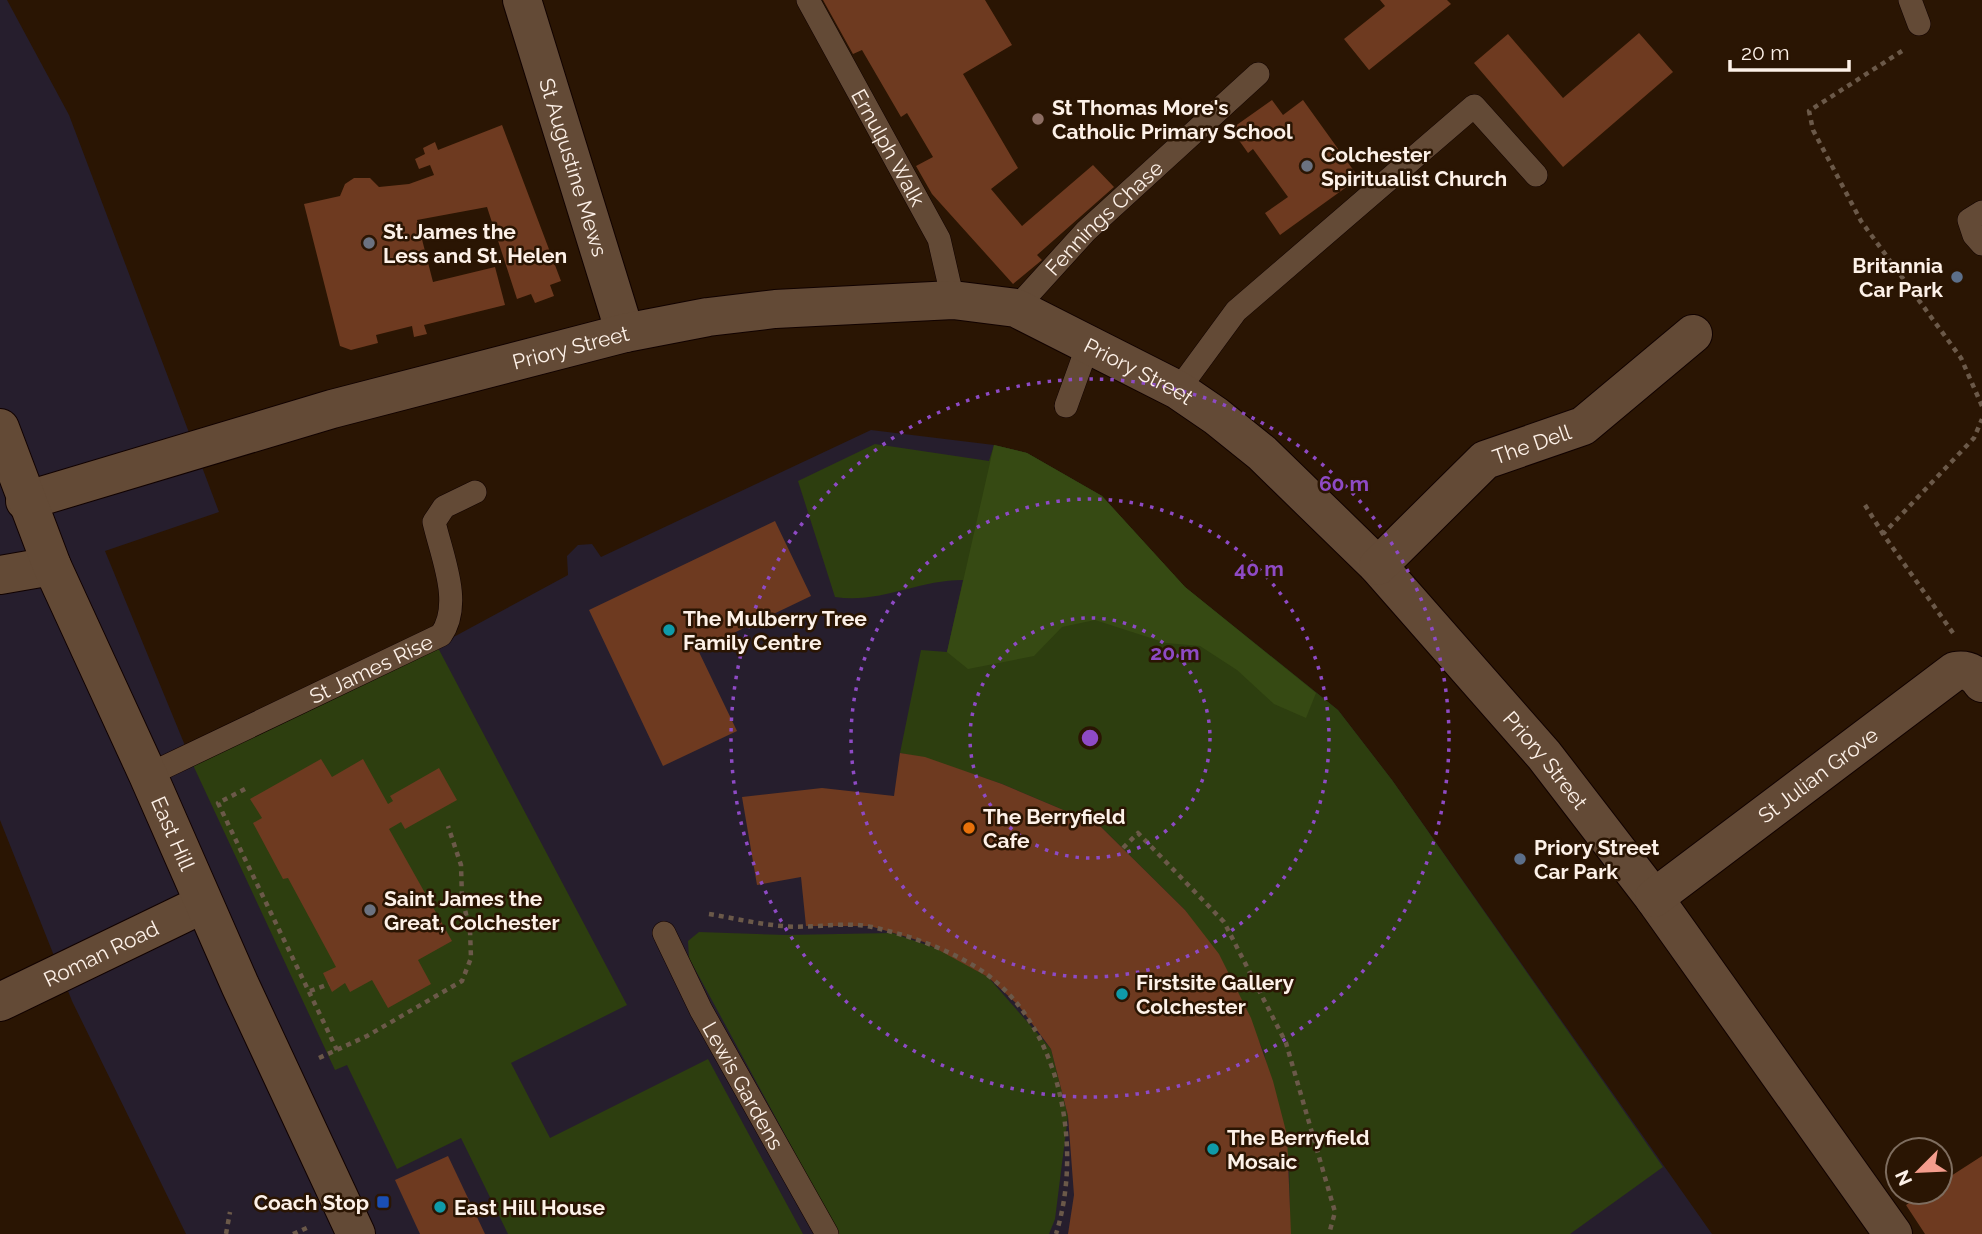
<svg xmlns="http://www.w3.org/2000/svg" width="1982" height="1234" viewBox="0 0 1982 1234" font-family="Raleway,sans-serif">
	<rect width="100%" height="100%" fill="#2a1503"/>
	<path fill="#261e2d" d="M0,0H7L69,115L219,512L105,551L193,765L437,646L568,575L567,556L578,545L592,544L601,557L871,430L994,445L1027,453L1102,496L1185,587L1338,710L1392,780L1712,1234H186L72,1001L0,820Z"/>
	<g fill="#2d3e0f">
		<path d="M875,444L989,461L994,445L1027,453L1102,496L1185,587L1338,710L1392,780L1663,1167L1570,1234H1290L1289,1161L1264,1053L1233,982L1185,910L1099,825L1002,784L925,758L900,753L921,650L947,652L963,580C917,580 880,604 835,597L798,481Z"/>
		<path d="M437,646L627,1005L511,1063L550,1138L708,1059L803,1234H508L461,1138L397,1169L347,1065L335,1070L193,765Z"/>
		<path d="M699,932L786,935L892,933L944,951L988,977L1051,1049L1068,1116L1055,1219L1049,1234H839L689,958L688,941Z"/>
	</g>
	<path fill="#364a13" d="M994,445L1027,453L1102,496L1185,587L1316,693L1306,718L1274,704L1237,670L1200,646L1166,643L1095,620L1062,627L1034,656L968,669L947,652Z"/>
	<g fill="#6e3a20">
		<path d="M823,0H985L1012,45L963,74L1018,168L991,189L1022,226L1093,165L1114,187L1037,255L1042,260L1013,284L932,194L916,166L933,157L907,113L901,117L862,50L853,54Z"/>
		<path d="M1380,0H1447L1451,4L1369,70L1344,39L1385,6Z"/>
		<path d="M1639,33L1673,72L1563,167L1474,63L1508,34L1563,98Z"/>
		<path d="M1272,100L1283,115L1303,100L1359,178L1280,235L1265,213L1288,197L1253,149L1248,153L1231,129Z"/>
		<path d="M502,125L561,281L550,285L554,296L535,303L531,294L517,299L487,207L417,220L433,282L495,267L505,305L424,325L427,334L414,337L412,326L376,335L378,343L351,350L340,346L304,204L340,196L345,184L354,178H370L379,187L409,184L434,175L430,165L419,169L415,159L425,154L423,148L435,142L438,150Z"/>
		<path d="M775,521L811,596L698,650L737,731L663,766L589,610Z"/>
		<path d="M900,753L925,757L1002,784L1099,825L1185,910L1219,954L1251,1018L1273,1081L1287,1135L1291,1234H1068L1074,1195L1068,1116L1051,1049L1019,1006L988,977L924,942L870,926H806L801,877L757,885L742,797L822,788L894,796Z"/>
		<path d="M321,759L332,777L363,759L388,804L393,801L390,796L439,768L457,800L405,829L401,822L389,829L452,941L418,960L431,984L388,1008L372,980L350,992L345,983L332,992L323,973L336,967L288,878L283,879L253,823L262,818L250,799Z"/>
		<path d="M448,1156L485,1234H420L395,1180Z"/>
		<path d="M1982,1156V1234H1925L1906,1205L1926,1192H1940V1183Z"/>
	</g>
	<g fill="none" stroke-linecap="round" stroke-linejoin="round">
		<defs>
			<g id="service">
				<path id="s1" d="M808,0L939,239L953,300"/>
				<path d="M1910,0L1919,24"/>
				<path d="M1982,212L1969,220L1974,235L1982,244"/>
				<path id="s2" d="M1016,308L1086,231L1258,74"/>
				<path d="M1178,390L1236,311L1474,106L1536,175"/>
				<path d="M1066,406L1088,345"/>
				<path id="s3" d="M148,775L441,635C463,604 442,557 434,522L444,507L475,492"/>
				<path id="s4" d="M664,933L701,1010L827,1234"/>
			</g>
			<g id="minor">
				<path id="s5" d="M522,0L625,333"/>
				<path id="s6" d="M25,501L332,409L625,333L708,317L775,309L953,300L1016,308L1178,390L1216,416L1262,453L1378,566L1544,755L1654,898L1893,1234"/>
				<path id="s7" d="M1378,566L1485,460L1583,426L1693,334"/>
				<path d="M0,575L52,566"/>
				<path id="s8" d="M1654,898L1955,671C1968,669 1975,673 1982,683"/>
				<path id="s9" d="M0,1002L203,904"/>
			</g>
			<g id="tertiary">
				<path id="s10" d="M0,428L52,566L148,775L240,985L356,1234"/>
			</g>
		</defs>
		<use href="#service" stroke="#110200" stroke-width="24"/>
		<use href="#minor" stroke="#110200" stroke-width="40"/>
		<use href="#tertiary" stroke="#110200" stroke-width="40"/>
		<g stroke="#6b5949" stroke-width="4.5" stroke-dasharray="5 5" stroke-linecap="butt">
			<path d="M1902,51L1809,111L1813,130L1861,221L1961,358L1982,406"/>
			<path d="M1865,505L1883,534"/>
			<path d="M1953,633L1883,534L1974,438L1982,419"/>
			<path d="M245,789L218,803L337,1050"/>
			<path d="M1123,848L1138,833L1224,922L1286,1043L1335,1212L1329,1234"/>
			<path d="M709,914C733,918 758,924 782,926C811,929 844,921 872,927C908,935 945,948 976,967C1060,1019 1084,1146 1056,1234"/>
			<path d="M310,991L329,984"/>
			<path d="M319,1058L367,1036L462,981L471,958L470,930L462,898L461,865L448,826"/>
			<path d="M226,1234L230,1212"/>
			<path d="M293,1234L309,1227"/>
		</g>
		<use href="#service" stroke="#634a36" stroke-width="23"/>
		<use href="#minor" stroke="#634a36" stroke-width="38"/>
		<use href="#tertiary" stroke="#634a36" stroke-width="38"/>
	</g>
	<g fill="none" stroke="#8e4ac5" stroke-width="3.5" stroke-dasharray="3.5 7">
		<circle cx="1090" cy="738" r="120"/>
		<circle cx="1090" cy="738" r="239"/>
		<circle cx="1090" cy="738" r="359"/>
	</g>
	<circle fill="#8d6e63" stroke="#2a1503" stroke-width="2.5" cx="1038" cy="119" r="7"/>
	<g fill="#6b7280" stroke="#2a1503" stroke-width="2.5">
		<circle cx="1307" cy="166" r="7"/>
		<circle cx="369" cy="243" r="7"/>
		<circle cx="370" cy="910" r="7"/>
	</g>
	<g fill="#5c6f8a" stroke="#2a1503" stroke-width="2.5">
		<circle cx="1957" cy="277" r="7"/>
		<circle cx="1520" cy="859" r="7"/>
	</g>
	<g fill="#0f9aa8" stroke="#2a1503" stroke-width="2.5">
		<circle cx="669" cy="630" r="7"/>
		<circle cx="1122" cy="994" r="7"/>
		<circle cx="1213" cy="1149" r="7"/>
		<circle cx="440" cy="1207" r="7"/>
	</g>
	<circle fill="#e8710a" stroke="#2a1503" stroke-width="2.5" cx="969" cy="828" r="7"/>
	<rect fill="#1a4fb4" stroke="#2a1503" stroke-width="2.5" x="376" y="1195" width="14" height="14" rx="3.5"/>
	<g text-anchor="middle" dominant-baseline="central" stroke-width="5" stroke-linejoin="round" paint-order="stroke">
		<g font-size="21" font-weight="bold" fill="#fdf1e8" stroke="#2a1503" text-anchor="start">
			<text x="1052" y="107">St Thomas More's<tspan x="1052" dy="24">Catholic Primary School</tspan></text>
			<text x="1321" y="154">Colchester<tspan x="1321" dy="24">Spiritualist Church</tspan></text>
			<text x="383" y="231">St. James the<tspan x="383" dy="24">Less and St. Helen</tspan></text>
			<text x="1943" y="265" text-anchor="end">Britannia<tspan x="1943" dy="24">Car Park</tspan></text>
			<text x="683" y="618">The Mulberry Tree<tspan x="683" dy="24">Family Centre</tspan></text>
			<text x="983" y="816">The Berryfield<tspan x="983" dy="24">Cafe</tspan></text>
			<text x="1534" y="847">Priory Street<tspan x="1534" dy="24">Car Park</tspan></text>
			<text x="384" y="898">Saint James the<tspan x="384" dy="24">Great, Colchester</tspan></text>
			<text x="1136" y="982">Firstsite Gallery<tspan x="1136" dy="24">Colchester</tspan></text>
			<text x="1227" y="1137">The Berryfield<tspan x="1227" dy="24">Mosaic</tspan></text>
			<text x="369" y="1202" text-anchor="end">Coach Stop</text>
			<text x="454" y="1207">East Hill House</text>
		</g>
		<g font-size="21" fill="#fdf1e8" stroke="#2a1503">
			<text stroke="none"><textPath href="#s1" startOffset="168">Ernulph Walk</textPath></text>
			<text stroke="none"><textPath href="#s5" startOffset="175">St Augustine Mews</textPath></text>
			<text stroke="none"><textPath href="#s2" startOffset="126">Fennings Chase</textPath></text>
			<text stroke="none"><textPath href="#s6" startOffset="567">Priory Street</textPath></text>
			<text stroke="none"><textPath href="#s6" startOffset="1155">Priory Street</textPath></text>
			<text stroke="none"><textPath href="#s7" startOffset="200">The Dell</textPath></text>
			<text stroke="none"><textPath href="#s3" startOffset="247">St James Rise</textPath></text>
			<text stroke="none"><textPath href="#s6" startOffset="1722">Priory Street</textPath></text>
			<text stroke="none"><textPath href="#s8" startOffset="205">St Julian Grove</textPath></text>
			<text stroke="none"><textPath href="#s10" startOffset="441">East Hill</textPath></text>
			<text stroke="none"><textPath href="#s9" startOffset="112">Roman Road</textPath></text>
			<text stroke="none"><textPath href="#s4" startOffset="172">Lewis Gardens</textPath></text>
		</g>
	</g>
	<circle cx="1090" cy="738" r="10" fill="#8e4ac5" stroke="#2a1503" stroke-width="3.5"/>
	<g font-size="21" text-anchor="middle" font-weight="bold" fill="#8e4ac5" stroke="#2a1503" stroke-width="5" stroke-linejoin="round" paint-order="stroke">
		<text x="1344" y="491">60 m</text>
		<text x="1259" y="576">40 m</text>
		<text x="1175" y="660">20 m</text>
	</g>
	<g transform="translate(1919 1171) rotate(246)"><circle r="33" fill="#2a1503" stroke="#7e6d5f" stroke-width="2"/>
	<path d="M0-5L12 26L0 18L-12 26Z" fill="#f49d8d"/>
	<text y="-10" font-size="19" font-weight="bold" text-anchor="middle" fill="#fdf1e8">N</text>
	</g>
	<path d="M1730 60v10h119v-10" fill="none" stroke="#fdf1e8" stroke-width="3.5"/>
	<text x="1741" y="60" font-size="21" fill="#fdf1e8" stroke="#2a1503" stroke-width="5" paint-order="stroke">20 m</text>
</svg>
